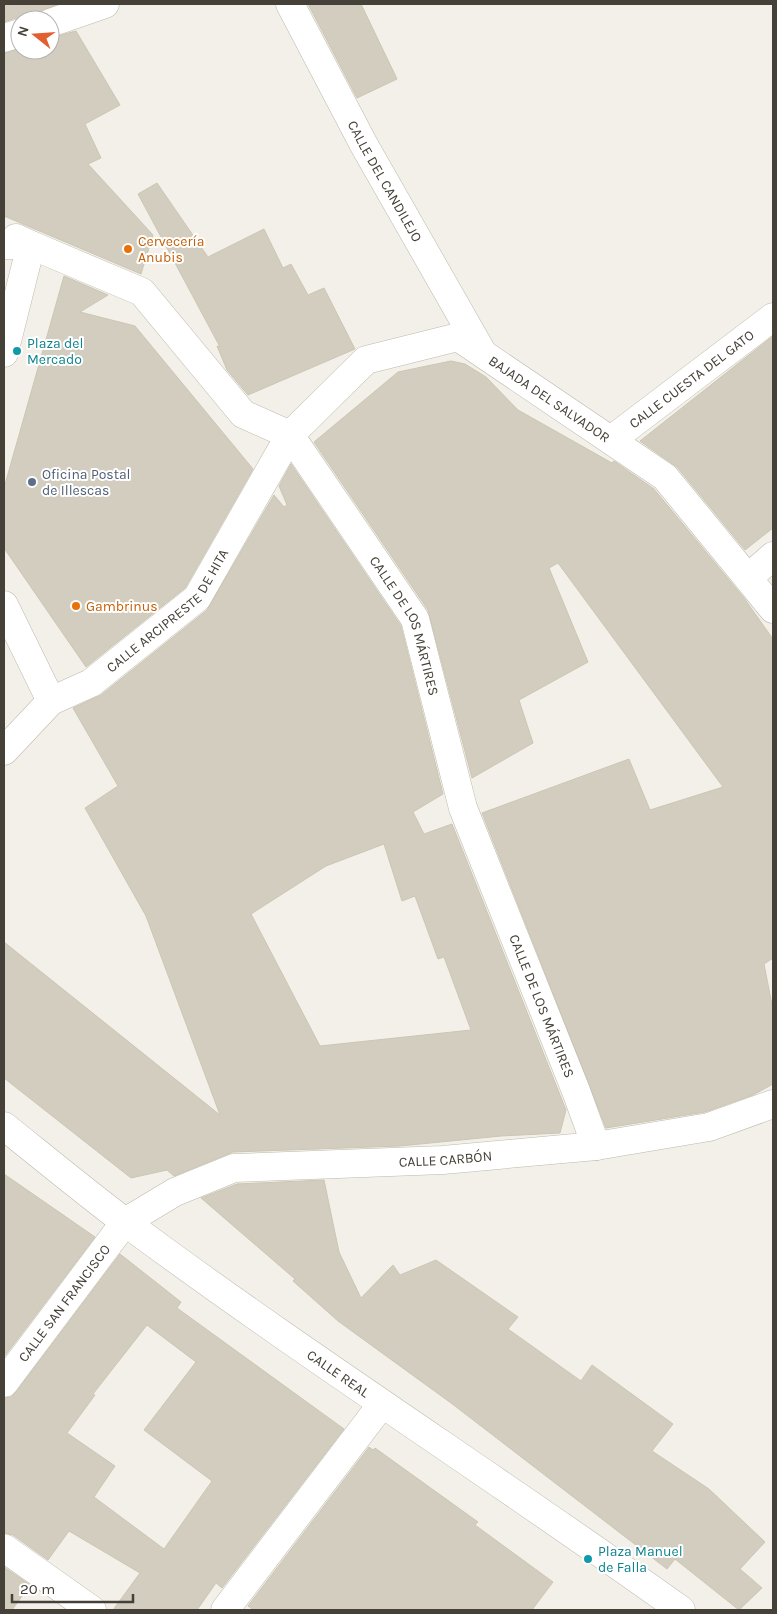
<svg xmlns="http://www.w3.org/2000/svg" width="777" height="1614" viewBox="0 0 777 1614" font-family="Karla,sans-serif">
	<rect width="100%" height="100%" fill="#f2f0e8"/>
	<g fill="#d2cdbf" stroke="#ccc6b3" fill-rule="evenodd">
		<path d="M4,4H58L39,12L35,20L16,18L4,22Z"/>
		<path d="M308,4H361L397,79L357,98Z"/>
		<path d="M76,31L120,105L85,124L101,158L88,164L153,235L141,274L4,216V53L20,49L50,50V38Z"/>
		<path d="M157,183L208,257L264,229L283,268L291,264L308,295L324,288L355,349L248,395L227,370L217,346L220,347L138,194Z"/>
		<path d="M64,276L108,295L80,312L135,326L253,469L185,588L86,667L4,548V488Z"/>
		<path d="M773,336V528L745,550L677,467L640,441Z"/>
		<path d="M451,361L465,364L486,377L518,410L612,463L614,461L654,489L744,598L773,639V958L764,964L773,1010V1084L753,1095L705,1112L606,1128L482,813L629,759L650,810L723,787L558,563L549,568L588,662L519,700L533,743L472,778L428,610L314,442L398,372Z"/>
		<path d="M291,464L401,626L443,794L413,812L424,834L452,824L566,1110L560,1133L501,1136L400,1146L233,1152L174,1176L167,1170L131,1178L4,1078V942L220,1115L146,916L85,808L118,786L73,708L101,695L207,610L274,495L284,507L287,505L279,486ZM384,844L402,901L415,896L438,959L444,957L471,1030L320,1046L251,914L326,866Z"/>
		<path d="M4,1174L95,1237L4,1357Z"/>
		<path d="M324,1180L339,1252L361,1298L393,1265L400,1275L436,1260L518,1317L508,1329L581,1381L592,1365L673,1424L652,1451L709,1489L765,1542L740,1569L762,1588L739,1610L675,1559L667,1569L451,1403L338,1321L293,1281L295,1279L201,1198L237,1184Z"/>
		<path d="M120,1254L181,1302L177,1308L344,1429L222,1588L216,1583L197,1610H113L140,1573L69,1531L48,1560L13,1535L4,1533V1398L11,1397L16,1392ZM147,1325L196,1362L144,1430L212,1481L164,1549L94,1497L115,1466L67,1433L95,1395L93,1394Z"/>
		<path d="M369,1447L373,1450L375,1448L478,1522L475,1525L553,1582L532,1610H254L248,1606Z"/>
		<path d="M4,1567L30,1585L12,1610H4Z"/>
	</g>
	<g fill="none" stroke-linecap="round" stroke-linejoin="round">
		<defs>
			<g id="minor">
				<path id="s1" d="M290,4L364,145L482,352"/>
				<path d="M50,23L105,4"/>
				<path d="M4,38L20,33"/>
				<path id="s2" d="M4,245H31L142,292L243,414L290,435L415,619L463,808L576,1091L596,1146"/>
				<path d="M4,353L31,245L16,238"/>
				<path id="s3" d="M611,440L773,317"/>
				<path d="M748,578L773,556"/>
				<path d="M4,605L51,701"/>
				<path id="s4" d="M4,751L51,701L91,683L197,598L290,435L366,360L458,337L665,477L773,609"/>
				<path id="s5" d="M4,1383L125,1222L175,1192L234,1168L443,1160L596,1146L709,1127L773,1104"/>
				<path d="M4,1548L92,1610"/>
				<path d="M225,1610L382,1404"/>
			</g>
			<g id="tertiary">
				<path id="s6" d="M4,1126C44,1158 84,1191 125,1222C307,1357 498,1479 681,1610"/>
			</g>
		</defs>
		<use href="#minor" stroke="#bdb9ac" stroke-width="29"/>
		<use href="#tertiary" stroke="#bdb9ac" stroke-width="29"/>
		<use href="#minor" stroke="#fff" stroke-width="28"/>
		<use href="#tertiary" stroke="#fff" stroke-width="28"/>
	</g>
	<g fill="#e8710a" stroke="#fff" stroke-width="2">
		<circle cx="128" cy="249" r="5"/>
		<circle cx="76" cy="606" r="5"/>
	</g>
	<g fill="#0f9aa8" stroke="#fff" stroke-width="2">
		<circle cx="17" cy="351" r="5"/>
		<circle cx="588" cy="1559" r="5"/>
	</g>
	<circle fill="#5c6f8a" stroke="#fff" stroke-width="2" cx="32" cy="482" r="5"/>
	<g text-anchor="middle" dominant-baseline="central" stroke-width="4" stroke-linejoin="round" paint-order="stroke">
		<g font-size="14" fill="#454138" stroke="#fff">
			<text stroke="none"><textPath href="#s1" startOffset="201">CALLE DEL CANDILEJO</textPath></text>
			<text stroke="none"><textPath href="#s3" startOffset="101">CALLE CUESTA DEL GATO</textPath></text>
			<text stroke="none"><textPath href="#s4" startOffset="748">BAJADA DEL SALVADOR</textPath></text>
			<text stroke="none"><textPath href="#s4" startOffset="219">CALLE ARCIPRESTE DE HITA</textPath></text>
			<text stroke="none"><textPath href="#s2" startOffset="582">CALLE DE LOS MÁRTIRES</textPath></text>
			<text stroke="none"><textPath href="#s2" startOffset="988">CALLE DE LOS MÁRTIRES</textPath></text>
			<text stroke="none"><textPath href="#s5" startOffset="535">CALLE CARBÓN</textPath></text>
			<text stroke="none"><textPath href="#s5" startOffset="100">CALLE SAN FRANCISCO</textPath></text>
			<text stroke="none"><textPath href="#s6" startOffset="416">CALLE REAL</textPath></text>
		</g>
		<g font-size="14" fill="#c56008" stroke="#fff" text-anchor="start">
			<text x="138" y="241">Cervecería<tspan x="138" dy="16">Anubis</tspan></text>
			<text x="86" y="606">Gambrinus</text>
		</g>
		<g font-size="14" fill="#0d838f" stroke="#fff" text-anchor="start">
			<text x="27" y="343">Plaza del<tspan x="27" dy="16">Mercado</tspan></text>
			<text x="598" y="1551">Plaza Manuel<tspan x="598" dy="16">de Falla</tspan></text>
		</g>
		<g font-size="14" fill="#4e5e75" stroke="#fff" text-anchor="start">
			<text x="42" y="474">Oficina Postal<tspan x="42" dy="16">de Illescas</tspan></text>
		</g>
	</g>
	<rect width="777" height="1614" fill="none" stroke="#454138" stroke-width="10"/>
	<g transform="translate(35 35) rotate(287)"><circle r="24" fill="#ffffff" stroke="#b5b3af"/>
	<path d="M0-4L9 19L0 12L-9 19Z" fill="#e26030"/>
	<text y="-8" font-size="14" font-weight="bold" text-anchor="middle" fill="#454138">N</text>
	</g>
	<path d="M12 1594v8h121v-8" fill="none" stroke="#454138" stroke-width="2.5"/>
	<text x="20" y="1594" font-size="15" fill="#454138" stroke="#ffffff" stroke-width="4" paint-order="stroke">20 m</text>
</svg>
